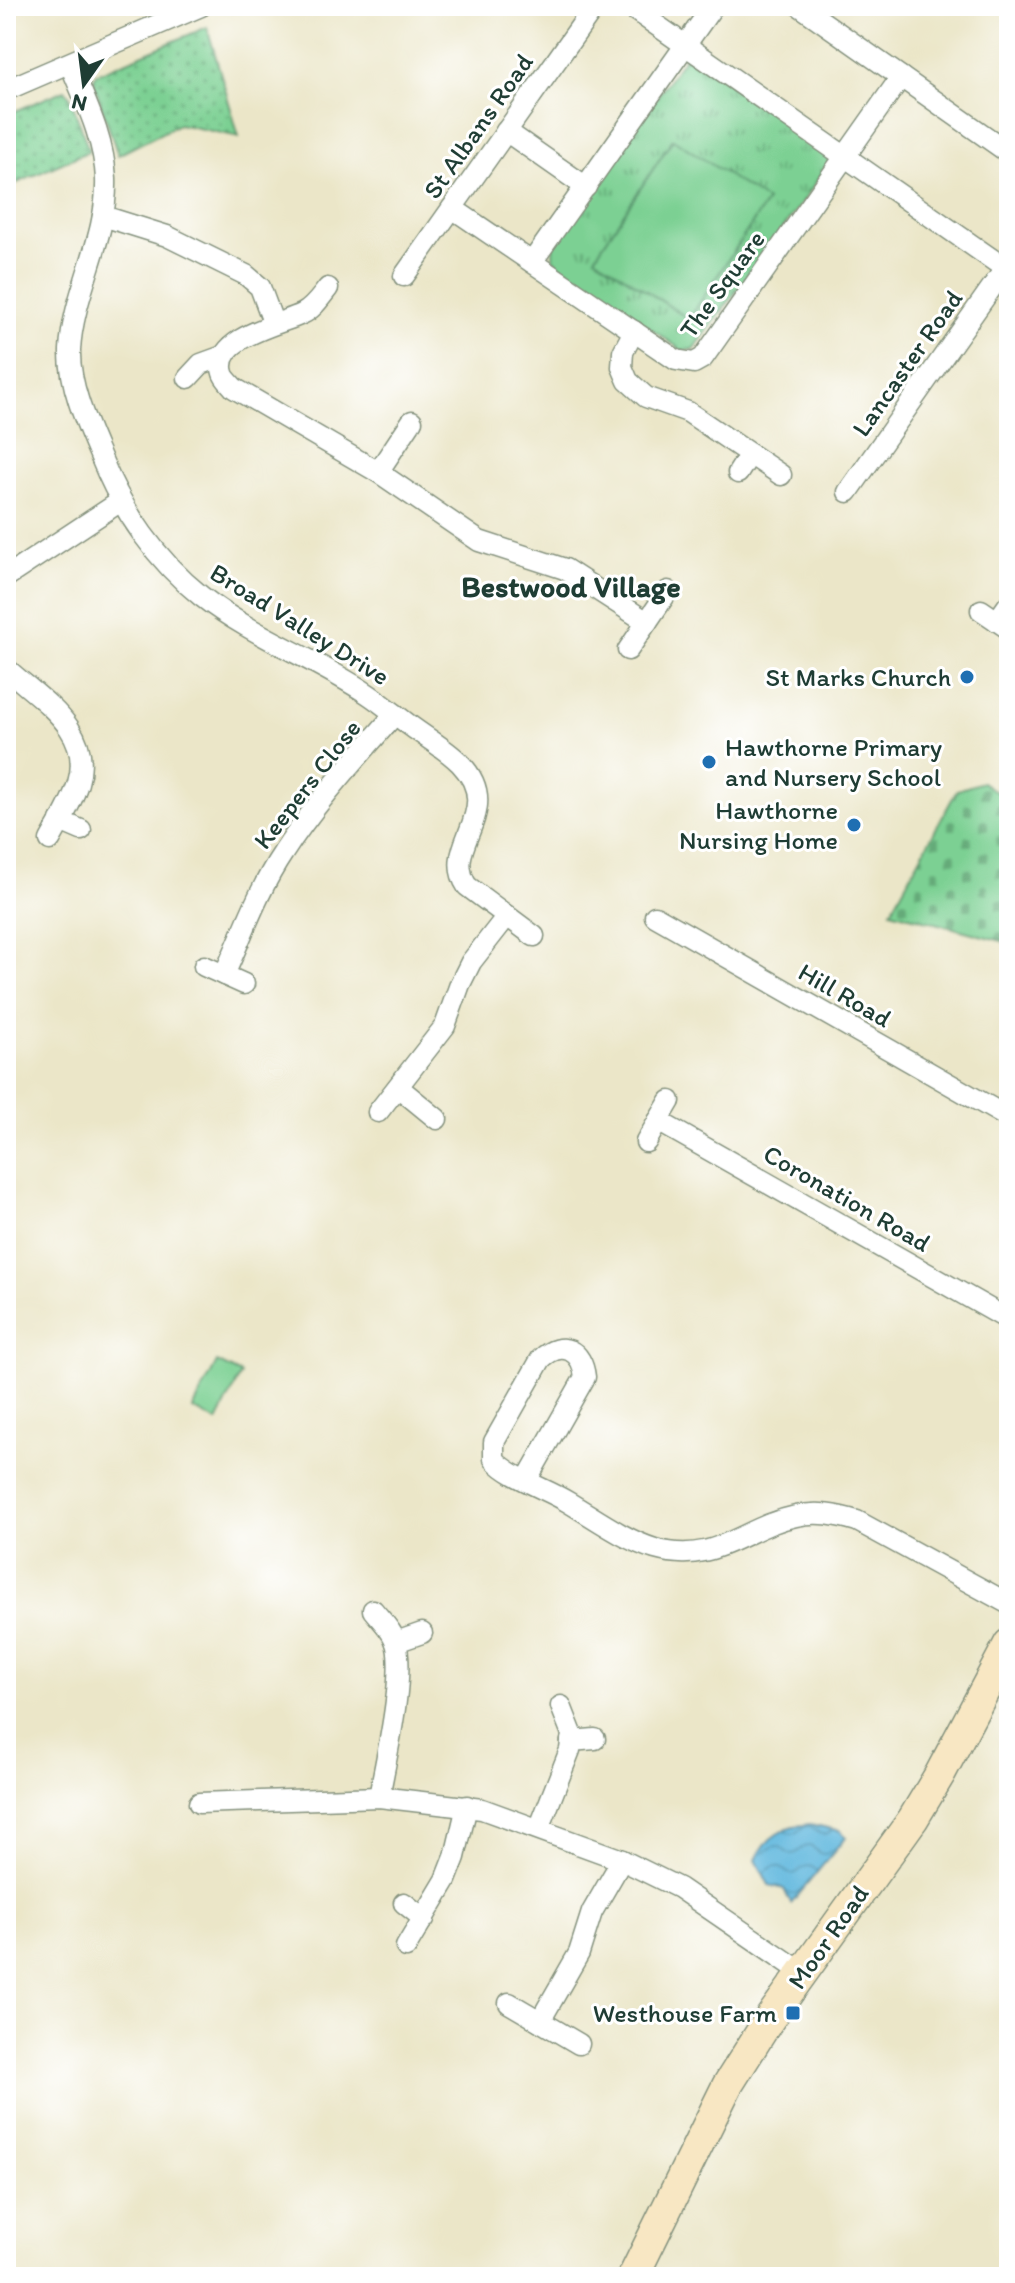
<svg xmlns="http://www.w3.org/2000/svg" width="1015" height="2283" viewBox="0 0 1015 2283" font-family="Itim,sans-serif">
	<defs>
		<pattern id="grass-dots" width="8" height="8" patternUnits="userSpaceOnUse" patternTransform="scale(2)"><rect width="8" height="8" fill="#7cd093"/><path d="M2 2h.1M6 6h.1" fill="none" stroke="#65aa79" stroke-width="1.8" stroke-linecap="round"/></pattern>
		<pattern id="cemetery-stones" width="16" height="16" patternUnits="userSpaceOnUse" patternTransform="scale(2)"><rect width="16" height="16" fill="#7cd093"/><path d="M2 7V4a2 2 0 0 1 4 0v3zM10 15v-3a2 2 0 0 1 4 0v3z" fill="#65aa79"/></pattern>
		<pattern id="park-tufts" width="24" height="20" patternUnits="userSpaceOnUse" patternTransform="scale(2)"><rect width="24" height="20" fill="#7cd093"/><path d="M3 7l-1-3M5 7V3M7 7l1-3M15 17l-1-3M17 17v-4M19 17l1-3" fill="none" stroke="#65aa79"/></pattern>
		<pattern id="water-waves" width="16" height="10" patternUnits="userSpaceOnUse" patternTransform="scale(2)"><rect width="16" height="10" fill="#61b8de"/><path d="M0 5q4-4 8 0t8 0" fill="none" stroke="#4f97b5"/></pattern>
	</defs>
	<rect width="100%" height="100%" fill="#fff"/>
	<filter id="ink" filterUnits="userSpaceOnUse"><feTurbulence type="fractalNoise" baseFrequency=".0125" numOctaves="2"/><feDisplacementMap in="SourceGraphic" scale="16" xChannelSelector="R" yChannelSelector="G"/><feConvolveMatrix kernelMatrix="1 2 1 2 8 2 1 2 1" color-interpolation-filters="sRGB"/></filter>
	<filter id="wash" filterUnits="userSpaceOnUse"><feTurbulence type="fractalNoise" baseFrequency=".006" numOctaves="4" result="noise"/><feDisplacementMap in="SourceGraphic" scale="32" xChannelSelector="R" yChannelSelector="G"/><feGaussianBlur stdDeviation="1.8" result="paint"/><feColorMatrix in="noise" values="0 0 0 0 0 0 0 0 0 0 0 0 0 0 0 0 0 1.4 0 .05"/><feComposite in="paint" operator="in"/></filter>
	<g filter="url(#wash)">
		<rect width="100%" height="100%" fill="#ebe6c8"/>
		<g fill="url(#grass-dots)" stroke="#4e8664" stroke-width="2">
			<path d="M207,27L239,137L179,124L118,155L95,86L94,78L96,74Z"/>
			<path d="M65,90L70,97L89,151L6,188V115Z"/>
		</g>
		<path fill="url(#cemetery-stones)" stroke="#4e8664" stroke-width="2" d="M982,782L1009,801V943L891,911L957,790Z"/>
		<path fill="url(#park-tufts)" stroke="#4e8664" stroke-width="2" d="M693,57L830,154L828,164L807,196L694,349L683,351L560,266L553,259V246L684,58Z"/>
		<g fill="#7cd093" stroke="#4e8664" stroke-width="2">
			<path d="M673,139L767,201L689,319L595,257Z"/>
			<path d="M217,1362L241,1374L217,1422L193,1409Z"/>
		</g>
		<path fill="url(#water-waves)" stroke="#407a89" stroke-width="2" d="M810,1824L841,1831L846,1837L791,1904L784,1889L769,1885L756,1860C767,1835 784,1827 810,1824Z"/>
	</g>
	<g filter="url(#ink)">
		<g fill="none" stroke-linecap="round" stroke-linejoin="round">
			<defs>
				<g id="street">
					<path d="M629,6L1009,271"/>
					<path d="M800,6L1009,153"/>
					<path d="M70,64C85,101 104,138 106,179C108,238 73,292 70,350C69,387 88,427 102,460C123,512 157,561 201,596C252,636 314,658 368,694C383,704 397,716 412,727C427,738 446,749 460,763C507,812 440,845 467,886L534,936"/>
					<path d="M6,90L201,6"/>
					<path d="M506,131L586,187"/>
					<path d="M452,208L676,360L694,363L703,358L901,77"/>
					<path d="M103,216L167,236L246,275L260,287L273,322"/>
					<path d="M532,262L713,6"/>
					<path d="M404,276L595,6"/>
					<path d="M328,288C320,298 313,309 302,314C281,324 212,338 223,373C224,378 231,384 234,388L378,472L479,541L565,569L647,622"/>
					<path d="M634,331L623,352L622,367L628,381L646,397L688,412L781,475"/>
					<path d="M188,378L201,364L223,356"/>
					<path d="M378,472L412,421"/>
					<path d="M738,473L750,454"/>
					<path d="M848,492L1009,263"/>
					<path d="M6,577L121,501"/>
					<path d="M981,610L1009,629"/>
					<path d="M997,621L1009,604"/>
					<path d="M628,650L668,591"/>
					<path d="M6,668C40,700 94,729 78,783C72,803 60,822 50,840"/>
					<path d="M60,821L81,830"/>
					<path d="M655,916L1009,1118"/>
					<path d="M204,966L244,984"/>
					<path d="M224,975C243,934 258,890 283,853C315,803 356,759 395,714"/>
					<path d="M398,1087L437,1119"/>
					<path d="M378,1112L445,1026L460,984L471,962L507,916"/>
					<path d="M658,1121L1009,1320"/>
					<path d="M646,1142L670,1101"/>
					<path d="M527,1479L585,1377C582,1350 562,1339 541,1359L494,1442V1459C509,1477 547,1489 568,1502C595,1518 625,1540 655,1549C715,1566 743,1527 796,1516C817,1511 837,1515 857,1521L1009,1604"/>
					<path d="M373,1610C380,1619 391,1629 395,1640C407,1669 385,1764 379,1797"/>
					<path d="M396,1642L422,1633"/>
					<path d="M571,1741L595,1739"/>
					<path d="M199,1803L379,1797L482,1809L622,1860L679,1888L803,1973"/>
					<path d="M539,1829L570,1750L572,1734L561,1706"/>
					<path d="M404,1903L424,1919"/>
					<path d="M406,1947L446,1880L455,1857L467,1806"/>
					<path d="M509,2003L579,2044"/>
					<path d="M540,2021L579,1953L592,1912L622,1860"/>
				</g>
				<path id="secondary" d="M633,2277L727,2086L768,2021L913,1819L940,1774L1009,1644"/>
			</defs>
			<use href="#street" stroke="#85927e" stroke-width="23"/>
			<use href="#secondary" stroke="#85927e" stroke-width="33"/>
			<use href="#street" stroke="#fff" stroke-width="20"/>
			<use href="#secondary" stroke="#f8e7c3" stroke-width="30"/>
		</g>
	</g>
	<g fill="#1f6fb2" stroke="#fff" stroke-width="3">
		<circle cx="967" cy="677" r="8"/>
		<circle cx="709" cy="762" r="8"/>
		<circle cx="854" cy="825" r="8"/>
		<rect x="785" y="2005" width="16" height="16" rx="4"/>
	</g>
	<g text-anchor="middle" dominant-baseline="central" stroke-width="6" stroke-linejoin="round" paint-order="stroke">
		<g font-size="26" fill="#1f3d34" stroke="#fff">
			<text transform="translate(478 126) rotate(-55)">St Albans Road</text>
			<text transform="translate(722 284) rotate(-54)">The Square</text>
			<text transform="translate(907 363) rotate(-55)">Lancaster Road</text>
			<text transform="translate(300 624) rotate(32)">Broad Valley Drive</text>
			<text transform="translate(307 784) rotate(-52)">Keepers Close</text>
			<text transform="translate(845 995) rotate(30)">Hill Road</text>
			<text transform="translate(847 1198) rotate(30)">Coronation Road</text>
			<text transform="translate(828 1937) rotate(-55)">Moor Road</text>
		</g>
		<g font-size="26" fill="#1f3d34" stroke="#fff" text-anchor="end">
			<text x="951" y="677">St Marks Church</text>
			<text x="725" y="747" text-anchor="start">Hawthorne Primary<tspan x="725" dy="30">and Nursery School</tspan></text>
			<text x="838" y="810">Hawthorne<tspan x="838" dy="30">Nursing Home</tspan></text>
			<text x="777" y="2013">Westhouse Farm</text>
		</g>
		<g font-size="30" font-weight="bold" fill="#1f3d34" stroke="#fff">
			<text x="571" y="586">Bestwood Village</text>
		</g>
	</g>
	<rect width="1015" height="2283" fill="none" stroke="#fff" stroke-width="32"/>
	<g transform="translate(84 84) rotate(194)" stroke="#ffffff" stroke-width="6" paint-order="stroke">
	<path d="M0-6L14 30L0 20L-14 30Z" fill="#1f3d34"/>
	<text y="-12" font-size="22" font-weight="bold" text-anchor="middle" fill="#1f3d34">N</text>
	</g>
</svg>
